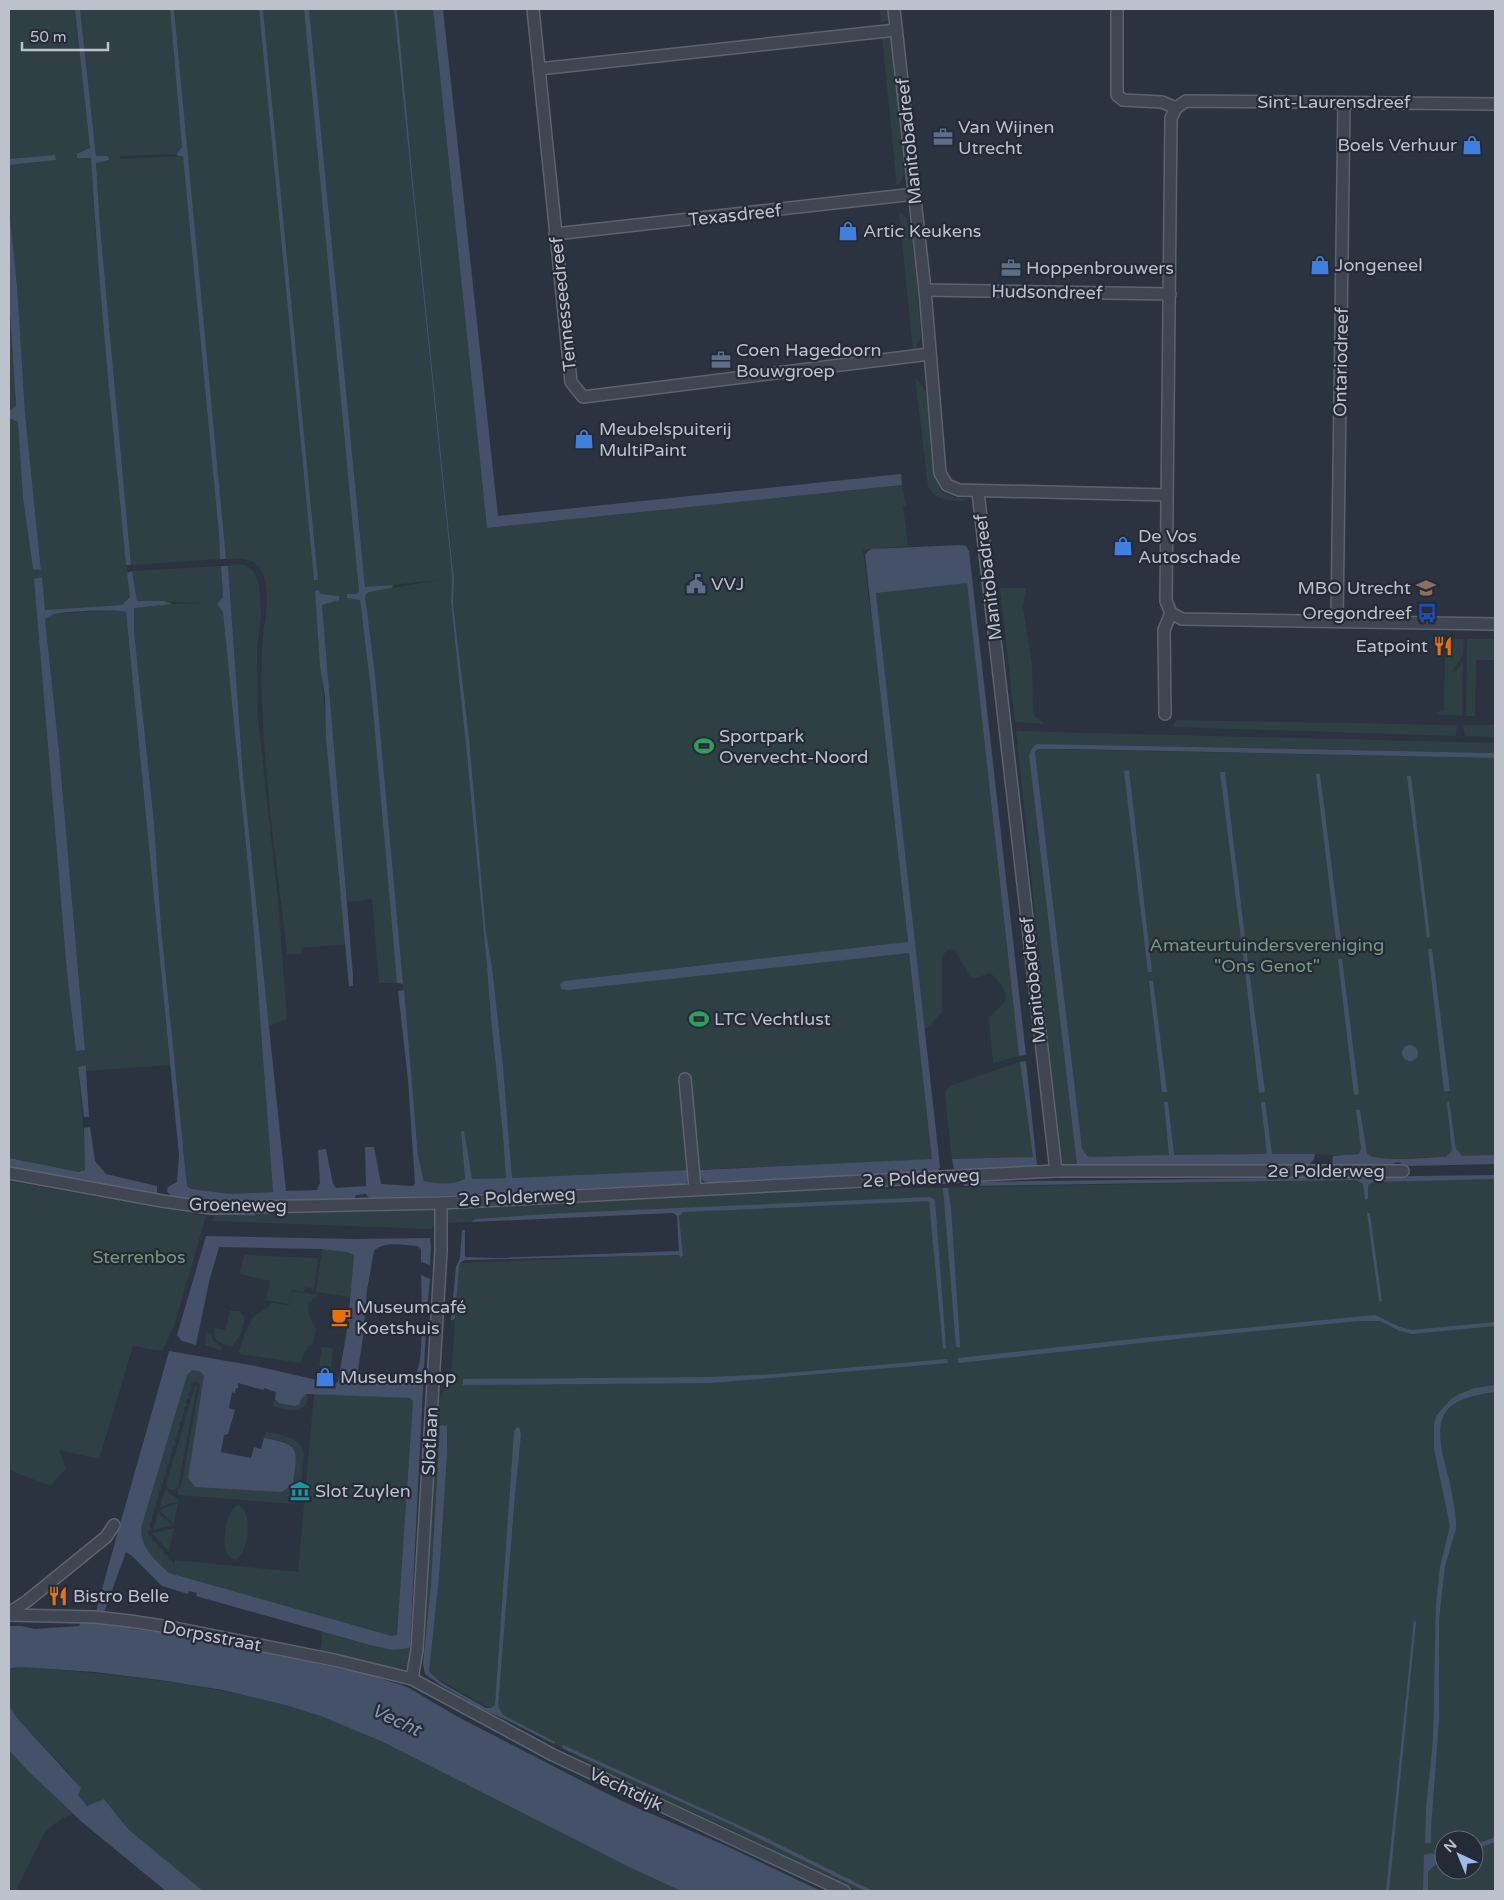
<svg xmlns="http://www.w3.org/2000/svg" width="1504" height="1900" viewBox="0 0 1504 1900" font-family="'Varela Round',sans-serif">
	<rect width="100%" height="100%" fill="#2b3341"/>
	<g fill="#2e4043" fill-rule="evenodd">
		<path d="M9,9H75L90,149L77,154V158H91L95,226L117,475L130,597L123,605L45,610L42,577L34,579L67,973L76,1051L85,1049L59,751L45,619L53,614L120,610L126,612L170,1065L86,1071V1065L78,1067L86,1159V1170L79,1172L9,1158V418L18,421L23,498L33,569H41L25,413L17,286L9,208V165L56,160L55,155L9,159Z"/>
		<path d="M80,9H170L182,147L177,154L120,156L121,159L183,156L219,535L220,559L131,565L100,226L96,163L109,160L96,156Z"/>
		<path d="M174,9H259L314,580H318L263,9H304L359,592L347,598L360,600L372,699L397,983H379L372,899L347,902L322,604L339,600L338,596L320,594L319,590L315,591L339,883L347,944L302,948L301,954H287C276,854 259,752 262,651C262,626 273,596 262,572C254,556 240,559 226,559L224,549Z"/>
		<path d="M309,9H394L450,555L452,578L451,602L467,756L487,966C491,1037 502,1108 506,1178L472,1179L461,1131L465,1179C452,1185 438,1184 424,1181L418,1156L375,675L365,595L369,592L439,580L365,588Z"/>
		<path d="M397,9H433L487,528L902,485L906,505L903,506L908,546L863,550L871,616H872L917,1027L924,1029L876,593L967,582L1019,1056L993,1063L989,1019C991,1014 995,1011 1000,1007C1013,995 1001,982 990,973L975,978L970,977L956,952L952,949L947,950L942,957V1011L929,1027L924,1030L939,1159L512,1178L503,1066L492,967L486,933L469,737L453,604V579H456L454,578L413,182Z"/>
		<path d="M880,9H890L891,20L881,22Z"/>
		<path d="M893,35L904,173L901,182L897,186L882,36Z"/>
		<path d="M899,212L906,218L910,230L917,279L921,338L913,351Z"/>
		<path d="M9,296L16,406L9,411Z"/>
		<path d="M915,377C919,382 924,387 926,394C934,417 923,482 948,495C954,498 960,498 967,499L964,501C950,501 935,501 928,486Z"/>
		<path d="M234,564L245,565L253,571L259,584L260,595L261,614L257,649L258,718L278,899L287,1019L269,1026L243,775L228,566Z"/>
		<path d="M221,566L223,597L217,604L223,612L251,896L273,1192L231,1194L191,1189L187,1186L161,927L154,823L134,631V608L172,604L205,603L137,601L132,571Z"/>
		<path d="M1000,588H1026L1023,607L1032,665L1033,711L1035,716L1044,724L1015,722Z"/>
		<path d="M1446,639H1464L1463,655L1452,671L1455,672L1463,662L1462,716L1436,714L1437,712L1444,711L1445,648H1450V643L1446,642Z"/>
		<path d="M1467,639H1495V660H1476L1475,716H1466Z"/>
		<path d="M1176,720L1457,725L1456,736L1173,727Z"/>
		<path d="M1465,725H1495V737L1465,736L1463,726Z"/>
		<path d="M1016,731L1495,743V753L1038,744L1029,755L1077,1164L1081,1167H1064L1061,1160Z"/>
		<path d="M1038,749L1495,758V1155L1387,1159C1380,1159 1374,1157 1368,1155C1353,1153 1336,1157 1320,1154L1092,1157L1084,1154L1082,1149L1035,752Z"/>
		<path d="M1020,1062L1033,1157L952,1159L945,1095L946,1090L952,1085Z"/>
		<path d="M1435,1179H1495V1385L1481,1387L1482,1394L1495,1392V1837L1474,1845V1840H1444V1870H1474V1850L1495,1842V1891H856L734,1831L610,1774L530,1731L424,1671L436,1406L451,1377L459,1263L666,1255L683,1257L679,1216L681,1212L446,1223L447,1210L450,1207L807,1190L1357,1180L1363,1184L1366,1200L1368,1199V1185L1374,1182ZM1367,1213H1370L1382,1301H1379Z"/>
		<path d="M9,1181L206,1216L174,1326L162,1351L133,1346L99,1459L59,1450L66,1469L50,1486L9,1470Z"/>
		<path d="M436,1206L435,1225L431,1229L212,1221L215,1214L300,1213Z"/>
		<path d="M322,1249L347,1252L354,1255L351,1297L316,1292Z"/>
		<path d="M244,1255L318,1258L314,1289L305,1287L304,1292L292,1290L289,1304L266,1300L270,1281L240,1274Z"/>
		<path d="M292,1291L317,1295L308,1305L310,1318L316,1329L313,1345H310L303,1355L301,1363L240,1354L239,1351C243,1340 246,1327 253,1318C259,1310 268,1312 271,1303L289,1305Z"/>
		<path d="M230,1311H239L245,1317L241,1333L232,1347C222,1344 212,1341 214,1328L225,1330Z"/>
		<path d="M206,1332L211,1334L213,1340L222,1348L221,1351L205,1345Z"/>
		<path d="M322,1347L333,1348L331,1367L319,1366Z"/>
		<path d="M192,1370L201,1372L204,1376L195,1487L286,1442L264,1438L266,1432C281,1435 300,1436 304,1454L300,1500L294,1504L179,1495L177,1491L181,1486L200,1384L196,1381L191,1383L192,1390L188,1394L189,1397L186,1401L187,1406L184,1408L185,1412L182,1415L183,1420L179,1423L180,1428L178,1430V1436L174,1439L176,1443L172,1448L173,1451L170,1454L171,1459L165,1470L166,1474L163,1478V1483L161,1485L162,1490L158,1493L159,1498L156,1501L157,1506L154,1509L155,1513L152,1516V1521L149,1525L151,1528L148,1532L149,1536L152,1537L153,1541L157,1543L158,1548L163,1549L164,1554L168,1556L169,1560L173,1561L174,1566L175,1560L298,1572L314,1394L410,1398L413,1401L397,1635L392,1636L169,1573C155,1560 138,1545 142,1525L187,1374Z"/>
		<path d="M195,1386H197L178,1487L174,1490L168,1489L166,1485Z"/>
		<path d="M306,1394L308,1395L307,1403C298,1415 285,1409 272,1406L275,1399C282,1403 300,1400 306,1394Z"/>
		<path d="M165,1489L179,1501L160,1507Z"/>
		<path d="M178,1503L174,1524L159,1510Z"/>
		<path d="M238,1505C254,1513 249,1552 235,1560C218,1556 224,1511 238,1505Z"/>
		<path d="M158,1513L172,1525L153,1530Z"/>
		<path d="M174,1528L169,1552L152,1533Z"/>
		<path d="M323,1631L342,1638L393,1650L410,1646V1641L414,1643L409,1666L401,1671L320,1651Z"/>
		<path d="M21,1667C100,1673 179,1680 256,1698C278,1704 300,1708 322,1716C365,1732 407,1754 448,1775C526,1814 602,1855 681,1891H203L128,1829L104,1799L87,1806L78,1795L71,1775L17,1718L9,1706V1671L11,1668Z"/>
		<path d="M9,1750L28,1771L72,1813L54,1824L44,1833L16,1891H9Z"/>
	</g>
	<g fill="#455169" fill-rule="evenodd">
		<path d="M75,9H80L96,156H108L109,160L96,163L100,226L131,565H126C113,430 99,294 91,158H77V154L90,148Z"/>
		<path d="M170,9H174L226,559H220L219,535L183,156H178L177,154L182,147Z"/>
		<path d="M259,9H263L318,580H314Z"/>
		<path d="M304,9H309L365,587L393,585L392,588L369,592L365,595L375,675L403,984L397,983L372,699L360,600L347,598V594H356L359,592Z"/>
		<path d="M394,9H397L413,182L451,552L454,578L453,604L469,737L486,933L492,967L503,1066L512,1178L691,1170L690,1180L684,1184L375,1199H370L366,1194L356,1195L353,1201L200,1204L174,1200L167,1191L168,1187L177,1182L179,1155L126,612C117,609 62,611 52,615C50,616 48,618 45,619L59,751L85,1050L76,1051L67,973L34,579L42,577L45,610L122,605L130,597L127,573L132,571L137,601H164L172,604L134,608V631L154,823L161,927L187,1186L191,1189L231,1194L273,1192L251,896L223,612L217,604L223,597L221,566H228L243,775L286,1191L317,1190L320,1183L318,1150L326,1149L333,1184L336,1188L366,1186L365,1147H374L381,1184L413,1186L415,1183L408,1080L398,991L404,990L418,1156L424,1181C438,1184 452,1185 465,1179L461,1131H464L472,1179L506,1178C502,1107 491,1037 487,966L467,756L451,602L452,578L450,555Z"/>
		<path d="M433,9H443L498,516L901,474L902,485L487,528Z"/>
		<path d="M55,155L56,160L9,165V159Z"/>
		<path d="M9,208L17,286L25,413L41,570L33,569L23,498L18,422L9,418V411L16,406L9,296Z"/>
		<path d="M960,545L966,546L969,551L1026,1055L1019,1056L967,583L876,593L940,1167L937,1172L712,1183L705,1182L700,1178V1170L932,1159L909,953L568,990L561,989L560,984L564,981L908,942L865,555L868,551L872,549Z"/>
		<path d="M319,590L320,594L339,596V600L322,605L353,975V986H349L326,738L325,696L320,666L315,591Z"/>
		<path d="M1037,744L1495,753V758L1072,749H1038L1035,752L1082,1148L1087,1156L1092,1157L1169,1155L1164,1102H1168L1174,1155L1267,1154L1261,1102H1265L1272,1154H1315L1314,1159L1309,1165L1081,1167L1077,1165L1029,755L1033,747Z"/>
		<path d="M1129,770L1152,972H1148L1124,771Z"/>
		<path d="M1220,772H1225L1248,962H1244Z"/>
		<path d="M1316,774H1320L1342,948H1337Z"/>
		<path d="M1407,776H1411L1430,937L1427,938Z"/>
		<path d="M1428,949H1432L1450,1091H1444Z"/>
		<path d="M1338,959H1342L1359,1094L1354,1095Z"/>
		<path d="M1245,970H1249L1265,1092L1259,1093Z"/>
		<path d="M1149,981H1153L1167,1092H1162Z"/>
		<circle cx="1410" cy="1053" r="8"/>
		<path d="M1026,1061L1037,1166L1035,1169H954L952,1159L1033,1157L1020,1062Z"/>
		<path d="M86,1065V1071L89,1117H84L78,1067Z"/>
		<path d="M1449,1101L1456,1149L1462,1156L1495,1155V1164L1408,1166L1398,1162L1381,1167L1332,1164L1333,1156L1359,1154L1361,1148L1356,1110H1360L1367,1154C1379,1163 1429,1157 1446,1157L1452,1151L1447,1103Z"/>
		<path d="M90,1127L95,1161L106,1174L157,1186V1193L154,1196L9,1168V1158L79,1172L85,1170L84,1128Z"/>
		<path d="M1495,1175V1179L1374,1182L1368,1185V1199L1365,1200L1363,1184L1357,1180L964,1186V1182Z"/>
		<path d="M943,1188H948L951,1208L960,1346L959,1348L956,1346Z"/>
		<path d="M930,1197L935,1200L946,1348L945,1349L943,1348L929,1201L683,1212L679,1216L683,1256L680,1257L679,1255L465,1260L460,1263L459,1267L455,1318L453,1320H451L456,1267L460,1258L462,1230H465V1257L495,1258L679,1251L677,1216L673,1213L472,1222L475,1219L564,1213Z"/>
		<path d="M1367,1213H1370L1382,1301L1379,1302Z"/>
		<path d="M206,1236L353,1239L430,1238L431,1248L430,1265L421,1262V1249L417,1246C404,1245 383,1241 374,1251L367,1290L363,1337L358,1370L363,1379L371,1383H406C424,1374 420,1347 422,1330L424,1327L426,1329L410,1646L409,1648L393,1650L370,1645L196,1596L197,1593L189,1591L188,1594L162,1586L132,1556L126,1552L100,1623L129,1626L132,1629L165,1633L302,1660L373,1676L407,1687L460,1718L584,1782L626,1803L722,1844L821,1891H681L629,1867L381,1741L321,1716L289,1706L223,1690L160,1680L95,1672L21,1667L11,1668L9,1671V1626H21L35,1629L79,1626L81,1622L93,1623C117,1532 144,1442 169,1351L256,1366L334,1384L338,1382L348,1324L354,1255L347,1252L321,1249L219,1247L209,1282L196,1345L182,1341L177,1335ZM192,1370L201,1372L204,1376L188,1478L195,1487L282,1492L293,1484C297,1449 302,1445 264,1438L261,1449L254,1447L251,1458L221,1452L224,1435L228,1434L235,1410L229,1408L232,1392L235,1393L236,1388H238V1383L263,1390L264,1388L276,1392L275,1399L279,1403L295,1406L299,1404L302,1398L306,1394L410,1398L413,1401L397,1635L392,1636L169,1573C155,1560 138,1545 142,1525L187,1375Z"/>
		<path d="M421,1275L430,1279L427,1309L424,1311L422,1310Z"/>
		<path d="M1375,1315L1400,1327L1412,1330L1495,1322V1326L1412,1334L1400,1331L1380,1321H1359L1186,1338L958,1363V1358L1152,1337Z"/>
		<path d="M947,1359L948,1363L711,1383L463,1385V1379L710,1377L776,1374Z"/>
		<path d="M1495,1385V1392C1444,1399 1432,1413 1445,1464C1450,1482 1454,1502 1456,1521V1529L1445,1566L1439,1619V1721L1431,1828V1843H1425L1426,1809L1433,1740L1436,1604L1440,1567L1450,1526L1434,1449V1423L1437,1415L1450,1400L1457,1395L1475,1388Z"/>
		<path d="M442,1425L447,1426V1454L439,1577L429,1672L442,1683L486,1708H491L495,1705L514,1432L516,1428L519,1427L521,1434L515,1494L498,1706L503,1715L555,1742L554,1744L509,1721L482,1709L442,1686L425,1674L423,1664L431,1584L440,1426Z"/>
		<path d="M1414,1620L1416,1622L1389,1891H1386Z"/>
		<path d="M9,1706L17,1718L81,1788L78,1795L87,1806L104,1799L128,1829L203,1891H166L83,1823L28,1771L9,1750Z"/>
		<path d="M563,1745L760,1835L873,1891L863,1890L734,1826L562,1748Z"/>
		<path d="M1495,1837V1842L1474,1850V1845Z"/>
		<path d="M1432,1853L1437,1856L1438,1862L1428,1872V1891H1423L1424,1855Z"/>
	</g>
	<g fill="none" stroke-linecap="round" stroke-linejoin="round">
		<g stroke="#455169" stroke-width="3">
			<path d="M187,1210L210,1213"/>
			<path d="M216,1213L254,1214"/>
		</g>
		<defs>
			<g id="minor">
				<path d="M533,9L571,382L583,397L930,354"/>
				<path d="M894,9L925,290L940,473L947,485L959,490L1167,495"/>
				<path d="M1117,9V95L1123,100L1162,102L1176,108"/>
				<path d="M539,69L896,30"/>
				<path d="M1176,108L1186,101L1495,104"/>
				<path d="M555,234L915,194"/>
				<path d="M925,290L1170,294"/>
				<path d="M978,492L1056,1171"/>
				<path d="M1171,613L1182,619L1495,624"/>
				<path d="M1337,621L1344,103"/>
				<path d="M1165,714L1164,630L1171,613L1166,601L1171,118L1176,108"/>
				<path d="M685,1079L695,1188"/>
				<path d="M9,1173L162,1201L210,1208L441,1203L1056,1171H1403"/>
				<path d="M9,1613L27,1601L106,1537L114,1525"/>
				<path d="M9,1615L95,1617L130,1621L175,1628L334,1660L412,1679L553,1755L844,1891"/>
				<path d="M412,1679L417,1650L441,1251V1203"/>
			</g>
		</defs>
		<use href="#minor" stroke="#5d636e" stroke-width="14"/>
		<use href="#minor" stroke="#3f4551" stroke-width="11"/>
	</g>
	<defs>
		<symbol id="office-bare" viewBox="-9 -9 18 18"><path d="M-6-3h4V-5.5h4V-3h4V5H-6ZM-1-4.5V-3h2v-1.5ZM-6 0V1H6V0Z" fill="#5c6f8a" stroke="#242a36" stroke-width="2.5" paint-order="stroke"/></symbol>
		<symbol id="shop-bare" viewBox="-9 -9 18 18"><path d="M-5-2.5h2.3a2.7 3.5 0 0 1 5.4 0H5L5.5 6h-11ZM-1.5-2.5h3a1.5 2.3 0 0 0-3 0Z" fill="#3f7fe0" stroke="#242a36" stroke-width="2.5" paint-order="stroke"/></symbol>
		<symbol id="civic-bare" viewBox="-9 -9 18 18"><path d="M-.6-6.5H3V-4.5H.6V-3L4-1V1h2V6H-6V1h2V-1L-.6-3ZM-1.2 2.5V6h2.4V2.5Z" fill="#5c6f8a" stroke="#242a36" stroke-width="2.5" paint-order="stroke"/></symbol>
		<symbol id="university-bare" viewBox="-9 -9 18 18"><path d="M0-5L7-2L0 1L-7-2ZM-4 1L0 2.5L4 1V4Q0 6-4 4Z" fill="#8d6e63" stroke="#242a36" stroke-width="2.5" paint-order="stroke"/></symbol>
		<symbol id="bus-bare" viewBox="-9 -9 18 18"><path d="M-5-6H5V4H4V6H2V4H-2V6H-4V4H-5ZM-3.5-4V0h7V-4ZM-3.5 1.2v1.5H-2V1.2ZM2 1.2v1.5H3.5V1.2Z" fill="#1a4fb4" stroke="#242a36" stroke-width="2.5" paint-order="stroke"/></symbol>
		<symbol id="restaurant-bare" viewBox="-9 -9 18 18"><path d="M-5-6h1v4h1v-4h1v4h1v-4h1v5L-1.5 .5V6h-2V.5L-5-1ZM5-6V6H3V1.5H1.5Q1.5-4 5-6Z" fill="#e8710a" stroke="#242a36" stroke-width="2.5" paint-order="stroke"/></symbol>
		<symbol id="stadium-bare" viewBox="-9 -9 18 18"><path d="M0-5a6.5 5 0 1 0 0 10a6.5 5 0 1 0 0-10ZM-3.5-1.8h7v3.6h-7Z" fill="#2e9e5b" stroke="#242a36" stroke-width="2.5" paint-order="stroke"/></symbol>
		<symbol id="cafe-bare" viewBox="-9 -9 18 18"><path d="M-5.5-4.5H6V0H3Q3 3.5 0 3.5H-2.5Q-5.5 3.5-5.5 0ZM3-3.2v2h1.7v-2ZM-6 4.5H4V6H-6Z" fill="#e8710a" stroke="#242a36" stroke-width="2.5" paint-order="stroke"/></symbol>
		<symbol id="museum-bare" viewBox="-9 -9 18 18"><path d="M0-6L6-3V-2H-6V-3ZM-5-1h2V3h-2ZM-1-1h2V3h-2ZM3-1h2V3H3ZM-6 4H6V6H-6Z" fill="#0f9aa8" stroke="#242a36" stroke-width="2.5" paint-order="stroke"/></symbol>
	</defs>
	<g fill-rule="evenodd">
		<use href="#office-bare" x="929" y="123" width="28" height="28"/>
		<use href="#shop-bare" x="1458" y="131" width="28" height="28"/>
		<use href="#shop-bare" x="834" y="217" width="28" height="28"/>
		<use href="#shop-bare" x="1306" y="251" width="28" height="28"/>
		<use href="#office-bare" x="997" y="254" width="28" height="28"/>
		<use href="#office-bare" x="707" y="346" width="28" height="28"/>
		<use href="#shop-bare" x="570" y="425" width="28" height="28"/>
		<use href="#shop-bare" x="1109" y="532" width="28" height="28"/>
		<use href="#civic-bare" x="682" y="570" width="28" height="28"/>
		<use href="#university-bare" x="1412" y="574" width="28" height="28"/>
		<use href="#bus-bare" x="1413" y="599" width="28" height="28"/>
		<use href="#restaurant-bare" x="1429" y="632" width="28" height="28"/>
		<use href="#stadium-bare" x="690" y="732" width="28" height="28"/>
		<use href="#stadium-bare" x="685" y="1005" width="28" height="28"/>
		<use href="#cafe-bare" x="327" y="1303" width="28" height="28"/>
		<use href="#shop-bare" x="311" y="1363" width="28" height="28"/>
		<use href="#museum-bare" x="286" y="1477" width="28" height="28"/>
		<use href="#restaurant-bare" x="44" y="1582" width="28" height="28"/>
	</g>
	<g text-anchor="middle" dominant-baseline="central" stroke-width="4.5" stroke-linejoin="round" paint-order="stroke">
		<g font-size="18" fill="#bcc1cb" stroke="#242a36">
			<text x="1334" y="102">Sint-Laurensdreef</text>
			<text transform="translate(909 141) rotate(-96)">Manitobadreef</text>
			<text transform="translate(735 215) rotate(-6)">Texasdreef</text>
			<text transform="translate(1047 292) rotate(1)">Hudsondreef</text>
			<text transform="translate(563 304) rotate(-96)">Tennesseedreef</text>
			<text transform="translate(1341 362) rotate(-89)">Ontariodreef</text>
			<text transform="translate(988 577) rotate(-97)">Manitobadreef</text>
			<text transform="translate(1033 980) rotate(-96)">Manitobadreef</text>
			<text x="1326" y="1171">2e Polderweg</text>
			<text transform="translate(921 1178) rotate(-3)">2e Polderweg</text>
			<text transform="translate(517 1197) rotate(-3)">2e Polderweg</text>
			<text transform="translate(238 1205) rotate(1)">Groeneweg</text>
			<text transform="translate(430 1441) rotate(-87)">Slotlaan</text>
			<text transform="translate(212 1636) rotate(11)">Dorpsstraat</text>
			<text transform="translate(626 1789) rotate(25)">Vechtdijk</text>
		</g>
		<g font-size="18" fill="#bcc1cb" stroke="#242a36" text-anchor="start">
			<text x="958" y="127">Van Wijnen<tspan x="958" dy="21">Utrecht</tspan></text>
			<text x="1457" y="145" text-anchor="end">Boels Verhuur</text>
			<text x="863" y="231">Artic Keukens</text>
			<text x="1335" y="265">Jongeneel</text>
			<text x="1026" y="268">Hoppenbrouwers</text>
			<text x="736" y="350">Coen Hagedoorn<tspan x="736" dy="21">Bouwgroep</tspan></text>
			<text x="599" y="429">Meubelspuiterij<tspan x="599" dy="21">MultiPaint</tspan></text>
			<text x="1138" y="536">De Vos<tspan x="1138" dy="21">Autoschade</tspan></text>
			<text x="711" y="584">VVJ</text>
			<text x="1411" y="588" text-anchor="end">MBO Utrecht</text>
			<text x="1412" y="613" text-anchor="end">Oregondreef</text>
			<text x="1428" y="646" text-anchor="end">Eatpoint</text>
			<text x="719" y="736">Sportpark<tspan x="719" dy="21">Overvecht-Noord</tspan></text>
			<text x="714" y="1019">LTC Vechtlust</text>
			<text x="356" y="1307">Museumcafé<tspan x="356" dy="21">Koetshuis</tspan></text>
			<text x="340" y="1377">Museumshop</text>
			<text x="315" y="1491">Slot Zuylen</text>
			<text x="73" y="1596">Bistro Belle</text>
		</g>
		<g font-size="18" fill="#779881" stroke="#242a36">
			<text x="1267" y="945">Amateurtuindersvereniging<tspan x="1267" dy="21">"Ons Genot"</tspan></text>
			<text x="139" y="1257">Sterrenbos</text>
		</g>
		<g font-size="19" font-style="italic" fill="#8795ae" stroke="#242a36">
			<text transform="translate(396 1720) rotate(25)">Vecht</text>
		</g>
	</g>
	<rect width="1504" height="1900" fill="none" stroke="#bcc1cb" stroke-width="20"/>
	<g transform="translate(1459 1855) rotate(316)"><circle r="24" fill="#242a36" stroke="#616672"/>
	<path d="M0-4L9 19L0 12L-9 19Z" fill="#a0b8ec"/>
	<text y="-8" font-size="14" font-weight="bold" text-anchor="middle" fill="#bcc1cb">N</text>
	</g>
	<path d="M22 42v8h86v-8" fill="none" stroke="#bcc1cb" stroke-width="2.5"/>
	<text x="30" y="42" font-size="15" fill="#bcc1cb" stroke="#242a36" stroke-width="4" paint-order="stroke">50 m</text>
</svg>
